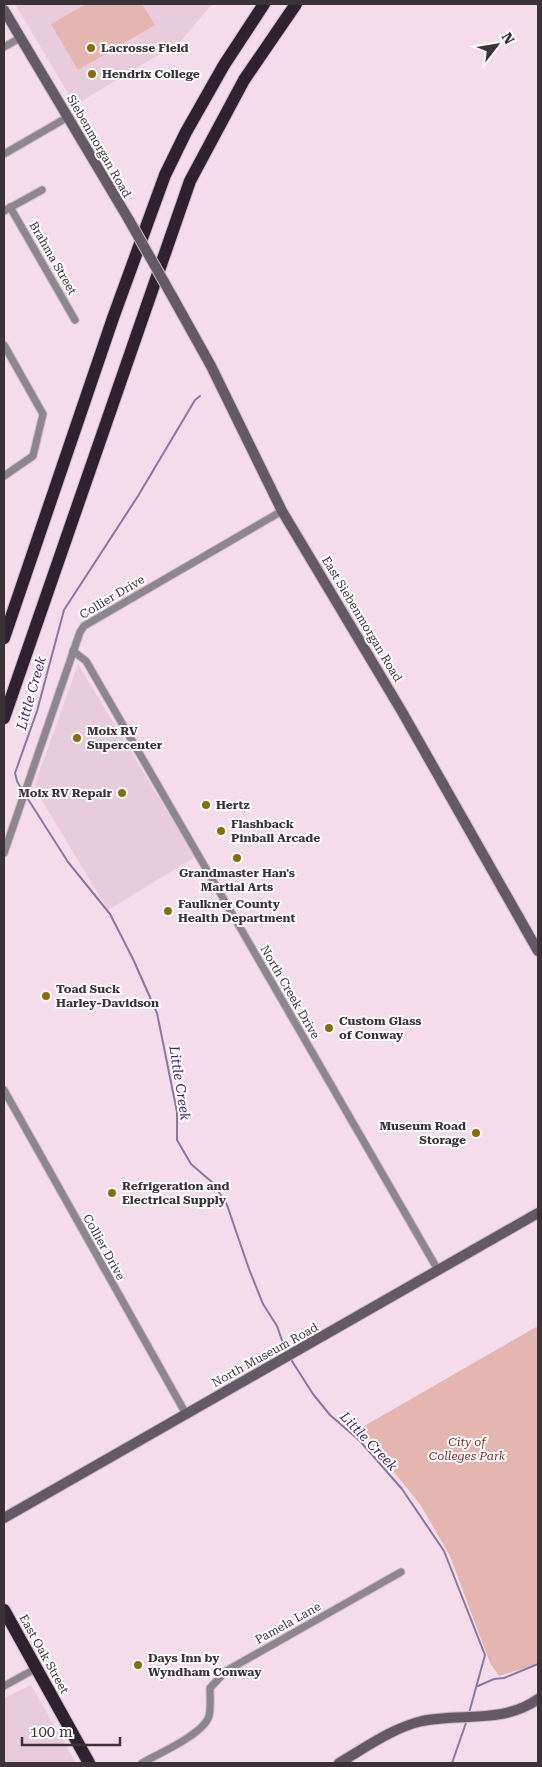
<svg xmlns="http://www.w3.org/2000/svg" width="542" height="1767" viewBox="0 0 542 1767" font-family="'Roboto Serif',serif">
	<rect width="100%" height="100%" fill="#f4dcea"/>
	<g fill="#e9ccdc">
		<path d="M15,4H212L180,42L75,105Z"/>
		<path d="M78,664L195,857L108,910L38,794L35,784Z"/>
		<path d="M31,1685L76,1763H4V1698Z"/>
	</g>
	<g fill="#e5b5b0">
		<path d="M86,4H142L155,25L78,70L51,24Z"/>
		<path d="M538,1326V1664L499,1676L490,1663L450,1556L420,1504L359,1429Z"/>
	</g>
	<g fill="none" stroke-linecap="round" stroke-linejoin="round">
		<g stroke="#8879a3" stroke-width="2">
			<path d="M23,792L17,781L15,773L37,711L64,610L138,496L195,400L200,396"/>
			<path d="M26,796L68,862L110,914L133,959L157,1013L177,1112V1140L191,1164L213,1183L227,1205L249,1269L263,1304L277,1326L286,1352"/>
			<path d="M290,1358L313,1394L330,1415L360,1441L402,1489L444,1551L485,1655L469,1713"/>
			<path d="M478,1686L494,1679L504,1678L538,1664"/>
			<path d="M452,1763L467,1720"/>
		</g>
		<defs>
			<g id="street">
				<path d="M4,47L20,38"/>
				<path d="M4,154L68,117"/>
				<path d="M10,207L75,320"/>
				<path d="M4,211L42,190"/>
				<path d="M4,345L43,414L33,456L4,476"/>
				<path d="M73,651L86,661L438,1270"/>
				<path d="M4,853L80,632L84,626L282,511"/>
				<path d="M4,1090L186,1414"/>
				<path d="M4,1686L35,1669"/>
				<path d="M142,1763C158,1754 204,1734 209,1716C211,1708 210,1697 210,1688L226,1671L401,1572"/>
			</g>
			<g id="secondary">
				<path d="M4,10L129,220"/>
				<path d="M172,296L211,366L282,511L401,710L538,951"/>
				<path d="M4,1518L538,1213"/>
				<path d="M339,1763C365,1748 392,1728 422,1721C461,1713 503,1724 538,1699"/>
			</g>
			<g id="highway">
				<path d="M4,638L113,318L165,175L186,132L224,65L264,4"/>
				<path d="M4,718L190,181L244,80L296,4"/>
				<path d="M4,1610L89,1763"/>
			</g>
		</defs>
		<use href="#street" stroke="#cfbac6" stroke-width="9"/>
		<use href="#secondary" stroke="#cfbac6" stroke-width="12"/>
		<use href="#highway" stroke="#cfbac6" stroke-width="14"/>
		<use href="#street" stroke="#8c868e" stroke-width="7"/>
		<use href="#secondary" stroke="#635a65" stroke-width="10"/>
		<use href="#highway" stroke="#2e2231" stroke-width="12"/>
		<defs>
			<path id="secondary-bridge" d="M129,220L172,296"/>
		</defs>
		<use href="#secondary-bridge" stroke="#cfbac6" stroke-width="12" stroke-linecap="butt"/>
		<use href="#secondary-bridge" stroke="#635a65" stroke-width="10"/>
	</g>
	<g fill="#886c0b" stroke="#fff" stroke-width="2">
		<circle cx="91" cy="48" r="5"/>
		<circle cx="92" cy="74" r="5"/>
		<circle cx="77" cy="738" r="5"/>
		<circle cx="122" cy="793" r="5"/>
		<circle cx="206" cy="805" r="5"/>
		<circle cx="221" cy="831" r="5"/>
		<circle cx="237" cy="858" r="5"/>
		<circle cx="168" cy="911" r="5"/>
		<circle cx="46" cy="996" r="5"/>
		<circle cx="329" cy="1028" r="5"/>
		<circle cx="476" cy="1133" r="5"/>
		<circle cx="112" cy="1193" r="5"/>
		<circle cx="138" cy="1665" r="5"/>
	</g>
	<g text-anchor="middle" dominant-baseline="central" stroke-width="4" stroke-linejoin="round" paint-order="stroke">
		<g font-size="12" font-weight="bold" fill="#3c3338" stroke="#fff" text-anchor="start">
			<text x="101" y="48">Lacrosse Field</text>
			<text x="102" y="74">Hendrix College</text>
			<text x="87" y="731">Moix RV<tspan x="87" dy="14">Supercenter</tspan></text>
			<text x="112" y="793" text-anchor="end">Moix RV Repair</text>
			<text x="216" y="805">Hertz</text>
			<text x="231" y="824">Flashback<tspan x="231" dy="14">Pinball Arcade</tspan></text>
			<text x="237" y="873" text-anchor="middle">Grandmaster Han's<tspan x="237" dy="14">Martial Arts</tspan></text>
			<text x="178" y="904">Faulkner County<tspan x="178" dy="14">Health Department</tspan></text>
			<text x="56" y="989">Toad Suck<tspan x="56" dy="14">Harley-Davidson</tspan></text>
			<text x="339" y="1021">Custom Glass<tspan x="339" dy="14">of Conway</tspan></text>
			<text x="466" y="1126" text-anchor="end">Museum Road<tspan x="466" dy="14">Storage</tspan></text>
			<text x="122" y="1186">Refrigeration and<tspan x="122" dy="14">Electrical Supply</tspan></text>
			<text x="148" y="1658">Days Inn by<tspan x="148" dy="14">Wyndham Conway</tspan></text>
		</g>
		<g font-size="12" fill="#3c3338" stroke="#fff">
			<text transform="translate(99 146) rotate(60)">Siebenmorgan Road</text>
			<text transform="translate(53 258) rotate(60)">Brahma Street</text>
			<text transform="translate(112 597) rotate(-31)">Collier Drive</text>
			<text transform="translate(362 619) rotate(59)">East Siebenmorgan Road</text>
			<text transform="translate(290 992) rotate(60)">North Creek Drive</text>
			<text transform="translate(104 1247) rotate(61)">Collier Drive</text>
			<text transform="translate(265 1355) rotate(-29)">North Museum Road</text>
			<text transform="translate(288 1623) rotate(-29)">Pamela Lane</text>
			<text transform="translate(44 1654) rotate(61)">East Oak Street</text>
		</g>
		<g font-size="12" font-style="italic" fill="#7e2a28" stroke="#fff">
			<text x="467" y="1442">City of<tspan x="467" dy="14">Colleges Park</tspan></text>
		</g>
		<g font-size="14" font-style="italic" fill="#44286e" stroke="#fff">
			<text transform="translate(31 693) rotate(-74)">Little Creek</text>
			<text transform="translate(180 1083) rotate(81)">Little Creek</text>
			<text transform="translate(369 1441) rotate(46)">Little Creek</text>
		</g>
	</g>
	<rect width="542" height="1767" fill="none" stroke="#3c3338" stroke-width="10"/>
	<g transform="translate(497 45) rotate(59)" stroke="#ffffff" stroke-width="4" paint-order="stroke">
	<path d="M0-4L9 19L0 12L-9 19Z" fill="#3c3338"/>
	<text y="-8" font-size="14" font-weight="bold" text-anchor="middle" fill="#3c3338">N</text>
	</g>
	<path d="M22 1737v8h98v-8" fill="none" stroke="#3c3338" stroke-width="2.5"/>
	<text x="30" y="1737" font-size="15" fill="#3c3338" stroke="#ffffff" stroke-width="4" paint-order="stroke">100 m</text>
</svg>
